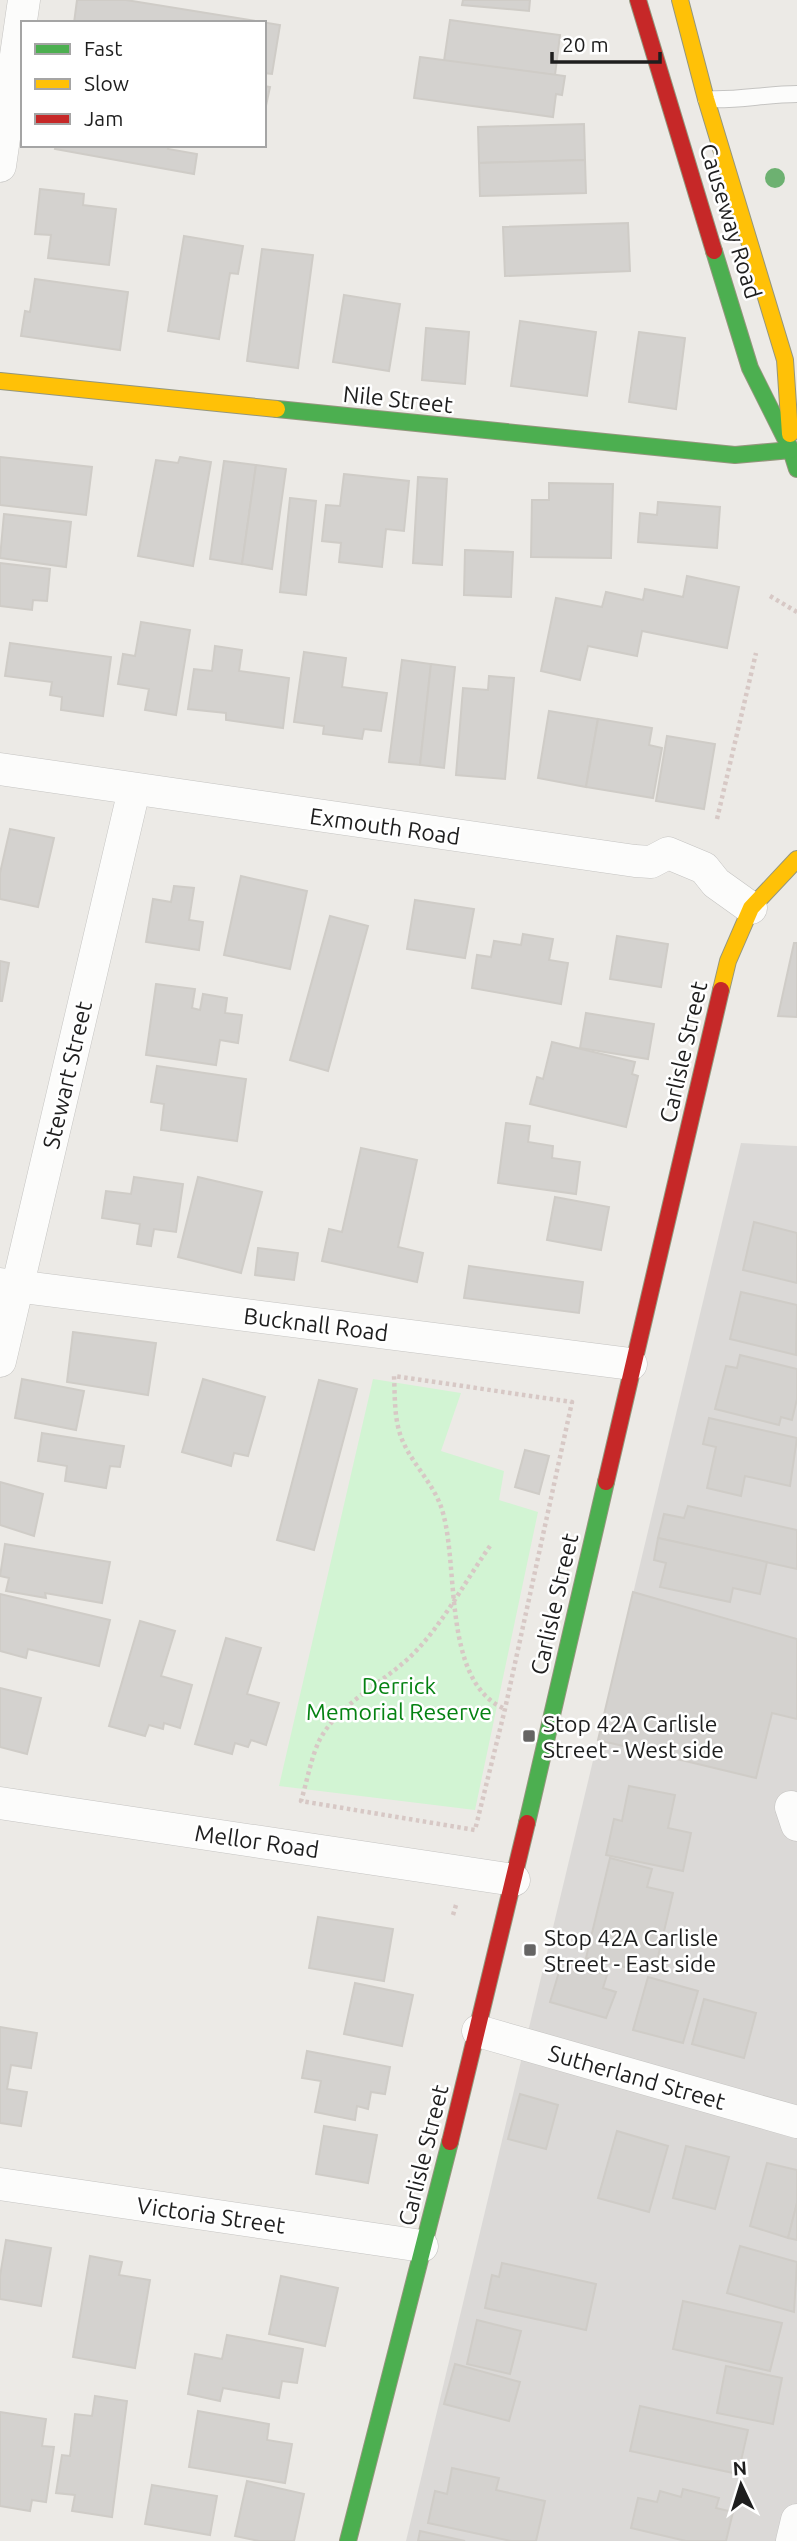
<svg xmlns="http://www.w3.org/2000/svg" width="797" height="2541" viewBox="0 0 797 2541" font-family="Ubuntu,sans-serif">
	<rect width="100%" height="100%" fill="#eceae6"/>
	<path fill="#dbd9d7" d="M741,1143L797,1146V2541H406Z"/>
	<path fill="#d2f4d3" d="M373,1379L461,1393L441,1451L504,1471L499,1500L538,1512L475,1810L279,1786Z"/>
	<g fill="#d4d2cf" stroke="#cfccc7" stroke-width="2">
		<path d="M77,0H126L280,25L272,74L264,73V23H74Z"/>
		<path d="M463,0H530L529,11L462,5Z"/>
		<path d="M450,20L560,35L555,75L444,61Z"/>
		<path d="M420,57L565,76L562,95L556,94L553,117L414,98Z"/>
		<path d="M264,86L270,87L264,115Z"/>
		<path d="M584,124L585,160L479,163L478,127Z"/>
		<path d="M56,145H169L168,149L197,154L194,174L55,149Z"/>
		<path d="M585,160L586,193L480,196L479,163Z"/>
		<path d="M40,189L84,194L83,205L116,209L109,265L48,258L51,235L35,234Z"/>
		<path d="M628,223L630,271L505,276L503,227Z"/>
		<path d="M184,236L243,246L238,274L230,273L219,339L168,331Z"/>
		<path d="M262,249L313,255L298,368L247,361Z"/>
		<path d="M35,279L128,292L120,350L21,336L25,311L30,312Z"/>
		<path d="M344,295L400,304L389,371L333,362Z"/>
		<path d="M520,321L596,332L587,396L511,386Z"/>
		<path d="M426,328L469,332L465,384L422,380Z"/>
		<path d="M639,332L685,338L676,409L629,402Z"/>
		<path d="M0,457L92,467L86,515L0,505Z"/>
		<path d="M180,457L211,462L193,566L138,556L156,460L178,463Z"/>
		<path d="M224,461L256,465L242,564L210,559Z"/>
		<path d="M256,465L286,469L272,569L242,564Z"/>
		<path d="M344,474L409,481L404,531L386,529L382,567L339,562L341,543L322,541L326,505L340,506Z"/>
		<path d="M418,477L447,479L442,565L413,563Z"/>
		<path d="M549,483L613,484L611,558L531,557L532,500H549Z"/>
		<path d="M290,498L316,501L306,595L280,592Z"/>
		<path d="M658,502L720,507L717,548L638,542L640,513L657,515Z"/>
		<path d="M4,514L71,522L66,567L0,558Z"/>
		<path d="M465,550L513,552L511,597L464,595Z"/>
		<path d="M0,563L50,569L47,601L33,600L32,610L0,606Z"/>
		<path d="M687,576L739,587L727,648L642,631L637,656L588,646L580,680L541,671L556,598L602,607L606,592L643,600L645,589L683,597Z"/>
		<path d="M141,622L190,630L176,715L145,710L149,689L118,684L123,654L135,656Z"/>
		<path d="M10,643L111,657L103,716L61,710L62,697L50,695L52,682L5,676Z"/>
		<path d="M215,646L242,650L239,671L289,678L283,728L226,720V713L188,709L194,669L212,671Z"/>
		<path d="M304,652L346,658L342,687L387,693L381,731L364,729L362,739L323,734L324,726L294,722Z"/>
		<path d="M402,660L431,664L420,765L389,762Z"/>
		<path d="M431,664L455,667L444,768L420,765Z"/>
		<path d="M489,676L514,678L505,779L456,775L463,688L488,690Z"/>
		<path d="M549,711L598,719L586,787L538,778Z"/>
		<path d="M598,719L652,728L649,745L662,748L653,798L586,787Z"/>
		<path d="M667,736L715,744L704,809L656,801Z"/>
		<path d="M10,829L54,838L38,907L0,899V873Z"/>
		<path d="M241,876L307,891L290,969L224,955Z"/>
		<path d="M174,886L194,888L189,920L203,922L199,950L146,942L153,899L171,902Z"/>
		<path d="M415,900L474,909L465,958L407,949Z"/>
		<path d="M330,916L368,926L328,1071L290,1060Z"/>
		<path d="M523,934L553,939L549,960L568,963L561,1004L472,988L477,955L491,957L494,941L521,945Z"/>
		<path d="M617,936L668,944L661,987L610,979Z"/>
		<path d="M794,943H797V1017L778,1016Z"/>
		<path d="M0,961L9,963L2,1001H0Z"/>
		<path d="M156,984L195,989L192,1008L200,1010L203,994L227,998L225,1013L242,1015L238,1043L220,1040L216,1065L146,1055Z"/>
		<path d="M586,1013L654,1024L648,1059L580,1048Z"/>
		<path d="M552,1042L635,1062L632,1074L638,1076L626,1127L530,1104L537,1077L543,1079Z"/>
		<path d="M157,1066L246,1079L237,1141L161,1130L164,1104L151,1102Z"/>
		<path d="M506,1123L530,1126L528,1142L553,1146L552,1158L580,1162L576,1194L498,1183Z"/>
		<path d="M361,1148L417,1160L398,1247L423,1253L417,1282L322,1261L329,1229L342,1232Z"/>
		<path d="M134,1177L183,1184L176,1232L154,1229L151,1246L137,1244L140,1224L102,1218L106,1191L131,1194Z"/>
		<path d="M198,1177L262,1192L241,1273L178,1257Z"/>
		<path d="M555,1197L609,1207L601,1250L547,1240Z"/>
		<path d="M754,1222L797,1233V1283L743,1270Z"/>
		<path d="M258,1248L298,1253L294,1280L255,1275Z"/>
		<path d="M469,1266L583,1282L579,1313L464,1298Z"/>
		<path d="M741,1292L797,1305L796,1355L730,1339Z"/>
		<path d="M73,1332L156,1343L148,1395L67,1382Z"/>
		<path d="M740,1355L797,1369V1399L792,1420L781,1417L779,1425L715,1409L726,1366L737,1368Z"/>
		<path d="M22,1379L84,1391L76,1430L15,1418Z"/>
		<path d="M203,1379L265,1397L248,1456L234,1453L231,1466L182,1452Z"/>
		<path d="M319,1380L357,1389L314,1550L277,1540Z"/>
		<path d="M709,1418L797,1438L790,1486L745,1476L741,1496L707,1488L716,1447L703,1444Z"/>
		<path d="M42,1433L124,1446L120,1467L110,1466L106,1488L65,1481L67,1466L38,1461Z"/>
		<path d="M525,1450L549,1456L539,1494L515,1487Z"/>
		<path d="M0,1482L43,1494L34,1536L0,1525Z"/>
		<path d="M688,1506L797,1530V1569L658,1538L664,1514L684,1518Z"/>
		<path d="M658,1538L767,1562L760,1594L733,1588L730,1602L660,1587L666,1563L654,1560Z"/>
		<path d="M5,1544L110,1562L102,1603L45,1593L46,1598L6,1591L9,1578L0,1576Z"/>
		<path d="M633,1592L797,1639V1719L772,1713L756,1778L598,1740Z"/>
		<path d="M0,1594L110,1620L99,1666L28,1649L26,1658L0,1651Z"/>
		<path d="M140,1621L175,1631L161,1676L192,1685L180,1728L164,1723L163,1729L149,1725L145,1736L109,1726Z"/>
		<path d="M226,1638L261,1648L247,1694L279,1703L266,1745L251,1740L248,1747L235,1743L232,1754L195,1744Z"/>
		<path d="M0,1688L41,1698L27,1754L0,1747Z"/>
		<path d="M629,1786L675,1795L668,1828L691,1833L683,1871L606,1855L614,1819L622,1821Z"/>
		<path d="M610,1858L652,1869L647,1887L673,1893L654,1974L586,1958Z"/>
		<path d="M318,1917L393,1929L384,1981L309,1968Z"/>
		<path d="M562,1962L607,1975L603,1988L616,1992L606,2018L550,2002Z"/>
		<path d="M648,1977L698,1991L683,2043L633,2030Z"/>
		<path d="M355,1983L413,1995L402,2046L344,2034Z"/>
		<path d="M704,1999L756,2013L744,2058L692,2044Z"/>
		<path d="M0,2027L37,2033L31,2068L11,2065L7,2089L27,2092L21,2126L0,2123Z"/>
		<path d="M307,2051L390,2067L385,2094L371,2092L368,2109L357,2106L355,2120L315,2112L321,2081L302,2078Z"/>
		<path d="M520,2094L558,2105L546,2149L508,2139Z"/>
		<path d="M324,2126L377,2135L368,2183L316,2174Z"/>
		<path d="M617,2131L668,2146L649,2212L598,2198Z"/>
		<path d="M686,2146L729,2157L715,2209L673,2198Z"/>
		<path d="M767,2163L797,2170V2203L788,2238L750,2226Z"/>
		<path d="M797,2203V2240L788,2238Z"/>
		<path d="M6,2240L51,2248L41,2306L0,2299V2276Z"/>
		<path d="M740,2246L797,2262L794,2312L727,2293Z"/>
		<path d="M90,2256L122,2262L119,2275L150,2280L135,2368L73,2357Z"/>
		<path d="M502,2263L596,2284L586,2330L485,2308L492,2275L499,2277Z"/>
		<path d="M281,2276L338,2288L325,2346L269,2334Z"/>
		<path d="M683,2301L782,2323L770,2371L673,2349Z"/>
		<path d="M477,2320L521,2331L510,2374L467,2364Z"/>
		<path d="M227,2335L303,2349L297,2383L282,2381L279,2398L223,2388L220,2401L188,2394L195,2354L222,2359Z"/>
		<path d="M455,2364L520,2382L509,2421L444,2404Z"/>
		<path d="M726,2366L782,2378L773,2424L717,2413Z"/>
		<path d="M95,2396L127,2401L112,2517L72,2511L75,2495L56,2493L62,2455L70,2456L75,2414L92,2416Z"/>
		<path d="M640,2406L748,2430L738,2474L630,2451Z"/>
		<path d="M198,2411L269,2424L267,2440L292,2444L285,2483L189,2467Z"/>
		<path d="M0,2412L46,2419L42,2446L54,2447L46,2502L32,2500L30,2511L0,2506Z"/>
		<path d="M452,2468L499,2478L496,2490L545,2501L536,2541H511L428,2523L435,2491L447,2494Z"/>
		<path d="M247,2481L304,2494L294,2541H259L235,2536Z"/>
		<path d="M152,2485L217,2496L210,2535L145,2524Z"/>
		<path d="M683,2489L719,2498L716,2508L733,2512L726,2541H686L631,2528L638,2498L657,2502L660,2491L681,2497Z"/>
		<path d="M420,2531L465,2541H418Z"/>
	</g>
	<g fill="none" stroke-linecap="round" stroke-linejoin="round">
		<defs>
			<path id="lane" d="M706,99C736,101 766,94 797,94"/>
			<g id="street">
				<path d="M0,166L24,0"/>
				<path d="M0,769L635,861L651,862L668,853L704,868L716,883L751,908"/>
				<path d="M0,1284L631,1364"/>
				<path d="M0,1361L134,790"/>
				<path d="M0,1803L514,1880"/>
				<path d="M791,1807L797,1825"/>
				<path d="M478,2031L797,2122"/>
				<path d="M0,2184L422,2246"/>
				<path d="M792,2541L797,2520"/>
			</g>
			<g id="fast">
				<path d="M714,251L750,368L791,450L797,469"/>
				<path d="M277,409L735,455L791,450"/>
				<path d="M527,1823L606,1482"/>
				<path d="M348,2541L450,2142"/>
			</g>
			<g id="slow">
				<path d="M680,0L706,99L785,360L790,434"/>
				<path d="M0,381L277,409"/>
				<path d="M721,990L728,961L751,908L797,859"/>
			</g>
			<g id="jam">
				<path d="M638,0L714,251"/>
				<path d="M606,1482L721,990"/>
				<path d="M450,2142L527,1823"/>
			</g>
		</defs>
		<use href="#lane" stroke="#c5c4c2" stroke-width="18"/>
		<use href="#street" stroke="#c5c4c2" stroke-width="33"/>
		<use href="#fast" stroke="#94967d" stroke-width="18"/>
		<use href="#slow" stroke="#94967d" stroke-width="18"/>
		<use href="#jam" stroke="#94967d" stroke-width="18"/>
		<g stroke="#d7c8c5" stroke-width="4.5" stroke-dasharray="3.5 3.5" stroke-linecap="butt">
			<path d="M770,596L797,612"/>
			<path d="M717,819L756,653"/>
			<path d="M490,1546C466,1580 444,1622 415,1652C386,1682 341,1701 320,1739C311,1757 307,1782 301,1801L475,1830L505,1709L572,1402L394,1376C395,1395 394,1415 400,1434C408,1459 430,1479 440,1504C461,1557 439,1681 505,1709"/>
			<path d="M453,1915L456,1905"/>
		</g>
		<use href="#lane" stroke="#fcfcfb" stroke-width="16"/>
		<use href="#street" stroke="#fcfcfb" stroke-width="32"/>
		<use href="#fast" stroke="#4caf50" stroke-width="16"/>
		<use href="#slow" stroke="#ffc107" stroke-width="16"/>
		<use href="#jam" stroke="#c62828" stroke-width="16"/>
	</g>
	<circle fill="#6db171" cx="775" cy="178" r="10"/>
	<g fill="#666564" stroke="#fff" stroke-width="2.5">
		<rect x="522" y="1729" width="14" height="14" rx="3.5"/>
		<rect x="523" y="1943" width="14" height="14" rx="3.5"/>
	</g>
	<g text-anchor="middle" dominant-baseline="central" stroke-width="5" stroke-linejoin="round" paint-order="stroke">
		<g font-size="23" fill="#1e1e1e" stroke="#fff">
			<text transform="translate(731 221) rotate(73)">Causeway Road</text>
			<text transform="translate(398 399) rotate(6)">Nile Street</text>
			<text transform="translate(385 826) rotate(8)">Exmouth Road</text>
			<text transform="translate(683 1052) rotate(-77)">Carlisle Street</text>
			<text transform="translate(67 1075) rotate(-77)">Stewart Street</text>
			<text transform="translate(316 1324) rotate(7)">Bucknall Road</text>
			<text transform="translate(554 1604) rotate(-77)">Carlisle Street</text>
			<text transform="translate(257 1841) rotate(8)">Mellor Road</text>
			<text transform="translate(637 2077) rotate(16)">Sutherland Street</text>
			<text transform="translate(423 2155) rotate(-76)">Carlisle Street</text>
			<text transform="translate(211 2215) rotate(8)">Victoria Street</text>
		</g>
		<g font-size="23" fill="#058212" stroke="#fff">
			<text x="399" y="1685">Derrick<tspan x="399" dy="26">Memorial Reserve</tspan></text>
		</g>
		<g font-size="23" fill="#1e1e1e" stroke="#fff" text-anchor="start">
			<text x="543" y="1723">Stop 42A Carlisle<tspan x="543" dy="26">Street - West side</tspan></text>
			<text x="544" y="1937">Stop 42A Carlisle<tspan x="544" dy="26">Street - East side</tspan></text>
		</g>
	</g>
	<rect x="21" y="21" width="245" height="126" fill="#ffffff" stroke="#a5a5a5" stroke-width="2"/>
	<rect x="35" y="44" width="35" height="10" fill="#4caf50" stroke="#a5a5a5" stroke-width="2"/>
	<text x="84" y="56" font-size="21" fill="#1e1e1e">Fast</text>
	<rect x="35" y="79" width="35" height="10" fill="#ffc107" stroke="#a5a5a5" stroke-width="2"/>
	<text x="84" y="91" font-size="21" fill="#1e1e1e">Slow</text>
	<rect x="35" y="114" width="35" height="10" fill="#c62828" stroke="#a5a5a5" stroke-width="2"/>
	<text x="84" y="126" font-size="21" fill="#1e1e1e">Jam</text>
	<g transform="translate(741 2485) rotate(356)" stroke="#ffffff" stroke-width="5" paint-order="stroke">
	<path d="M0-5L12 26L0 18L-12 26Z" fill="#1e1e1e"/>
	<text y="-10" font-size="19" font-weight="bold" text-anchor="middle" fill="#1e1e1e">N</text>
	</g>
	<path d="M552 52v10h108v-10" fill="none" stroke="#1e1e1e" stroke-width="3.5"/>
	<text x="562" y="52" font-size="21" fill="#1e1e1e" stroke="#ffffff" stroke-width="5" paint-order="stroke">20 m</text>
</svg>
